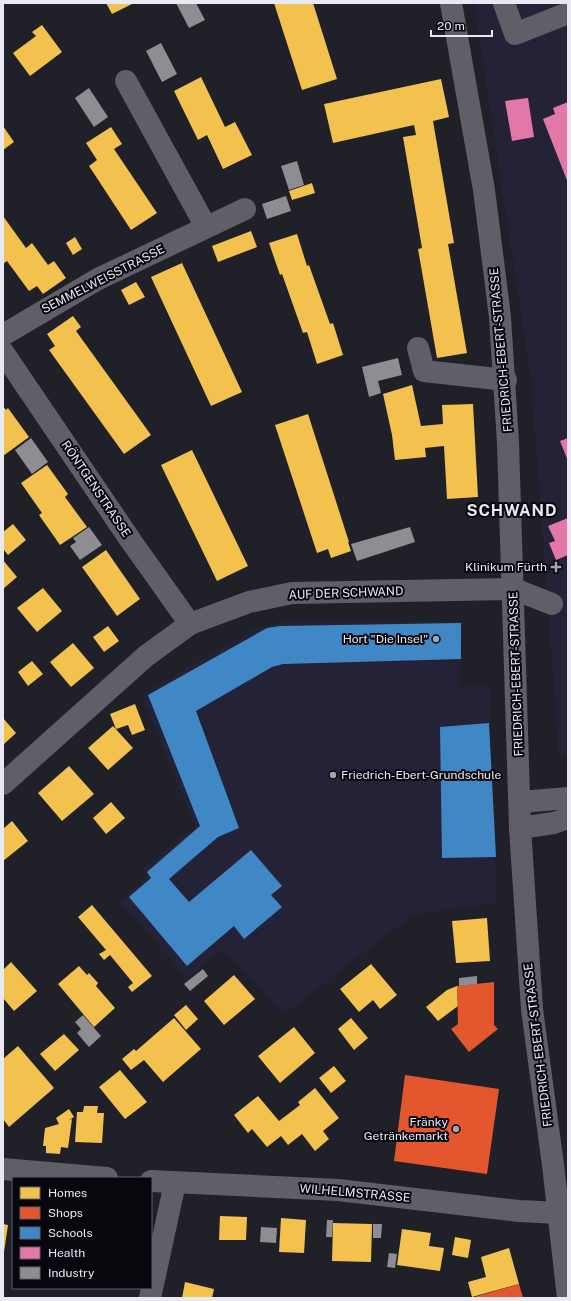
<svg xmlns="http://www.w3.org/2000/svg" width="571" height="1301" viewBox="0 0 571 1301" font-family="'Public Sans',sans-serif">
	<rect width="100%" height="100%" fill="#202028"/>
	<g fill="#242237">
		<path d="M474,3H568V755L559,757L531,379Z"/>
		<path d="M290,621L462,622L460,686H491L489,723L497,903L413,915L283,1015L223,949L187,978L119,902L147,877L142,869L195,826L141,695L254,629Z"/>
	</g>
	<g fill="#f2c14e">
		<path d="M106,3H134L112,14Z"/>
		<path d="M274,3H313L337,79L302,90Z"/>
		<path d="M42,25L62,52L30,76L13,53L36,36L32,32Z"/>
		<path d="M201,77L225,127L235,122L252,155L223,169L207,135L198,140L174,91Z"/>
		<path d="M441,79L449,117L433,121L454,243L448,244L467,353L437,358L418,249L422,248L403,137L416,135L414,125L333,143L324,104Z"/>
		<path d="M3,126L14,142L3,150Z"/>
		<path d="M111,127L122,144L114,149L157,213L131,230L89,166L97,160L86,143Z"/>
		<path d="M312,183L315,193L292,200L289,191Z"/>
		<path d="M3,216L26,248L32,243L48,265L54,261L66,278L43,294L37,286L29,291L7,261L3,264Z"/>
		<path d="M251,231L257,247L218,262L212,246Z"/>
		<path d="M297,234L307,266L309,265L330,324L333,323L343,355L317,364L307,332L303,333L282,274L280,275L269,243Z"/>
		<path d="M75,237L82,249L73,255L66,243Z"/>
		<path d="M182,263L242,392L211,406L151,277Z"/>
		<path d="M136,282L145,297L129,305L121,290Z"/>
		<path d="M73,316L81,327L76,331L151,435L124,454L49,350L55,346L47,334Z"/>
		<path d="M412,385L421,426L443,424L442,405L473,404L478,497L447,499L444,446L425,448L426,457L395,460L392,435L383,394Z"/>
		<path d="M3,406L6,410L8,408L29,437L3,456Z"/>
		<path d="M308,414L349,542H348L351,551L331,558L328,549L317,553L275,425Z"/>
		<path d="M192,450L248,566L217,581L161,465Z"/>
		<path d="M47,465L68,494L65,497L87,527L60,545L39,515L42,513L21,483Z"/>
		<path d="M13,524L26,540L8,555L3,549V532Z"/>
		<path d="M106,550L140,599L117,616L82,567Z"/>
		<path d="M3,560L17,577L3,589Z"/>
		<path d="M43,588L62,611L37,632L17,608Z"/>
		<path d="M108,626L119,641L104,652L93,637Z"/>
		<path d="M73,643L94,668L71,687L50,662Z"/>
		<path d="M32,661L43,674L28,686L18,672Z"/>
		<path d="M135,704L145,730L132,735L128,725L116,729L110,714Z"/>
		<path d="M3,718L16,733L3,745Z"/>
		<path d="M113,726L133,748L108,770L88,748Z"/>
		<path d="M69,766L94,794L62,821L38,793Z"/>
		<path d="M111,802L125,818L106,834L93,818Z"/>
		<path d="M12,821L28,841L3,861V829Z"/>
		<path d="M92,905L152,976L132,992L128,987L133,983L110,955L104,960L99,954L106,950L78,917Z"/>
		<path d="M487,918L490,961L456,963L452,921Z"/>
		<path d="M11,962L37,991L14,1011L3,998V970Z"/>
		<path d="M371,964L397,995L380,1009L373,1000L359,1012L340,989Z"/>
		<path d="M79,966L87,975L89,973L98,983L96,986L115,1008L94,1027L58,984Z"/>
		<path d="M234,975L255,999L224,1025L204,1001Z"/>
		<path d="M457,986L458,1006L438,1021L426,1007L447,990Z"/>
		<path d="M186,1005L198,1019L186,1030L174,1015Z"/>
		<path d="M174,1018L201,1049L163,1082L144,1060L131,1070L122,1059L134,1049L136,1051Z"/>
		<path d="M351,1018L368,1038L354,1050L338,1029Z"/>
		<path d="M294,1027L315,1053L280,1083L258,1056Z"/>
		<path d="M64,1034L79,1050L55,1071L40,1054Z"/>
		<path d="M18,1046L54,1088L9,1127L3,1119V1059Z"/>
		<path d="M334,1066L346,1081L331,1093L319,1078Z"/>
		<path d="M120,1070L147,1102L125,1119L99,1087Z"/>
		<path d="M315,1088L339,1118L323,1131L329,1139L315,1151L302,1134L288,1145L281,1136L267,1147L252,1129L248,1133L234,1115L258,1096L279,1121L300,1105L298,1102Z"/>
		<path d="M84,1106H98L97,1113H104L102,1143L75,1142L77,1112H83Z"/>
		<path d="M69,1109L74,1117L69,1120L72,1119L68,1148L61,1147L60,1154L46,1153V1146H43L45,1128L59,1124L56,1118Z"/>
		<path d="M220,1216L247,1217L246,1240H219Z"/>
		<path d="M281,1218L306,1220L304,1253L279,1252Z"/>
		<path d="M333,1223L372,1224L371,1262L332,1261Z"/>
		<path d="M3,1224L8,1225L4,1252H3Z"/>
		<path d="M402,1229L431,1233L429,1246L444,1248L440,1271L397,1265Z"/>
		<path d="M455,1237L471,1240L468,1258L452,1255Z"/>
		<path d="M509,1248L519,1284L472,1297L468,1282L486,1277L481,1257Z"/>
		<path d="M185,1282L214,1289L212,1298H182Z"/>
	</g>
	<g fill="#e4572e">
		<path d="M494,982V1025L498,1029L469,1052L451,1029L458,1024L457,986Z"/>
		<path d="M405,1075L499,1089L487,1174L394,1161Z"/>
		<path d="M519,1284L523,1298H471Z"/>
	</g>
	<g fill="#3f88c5">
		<path d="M461,623V659L283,664L272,667L196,711L239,828L218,837L169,879L189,902L251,850L282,886L271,895L282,907L244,939L234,926L187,966L129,897L151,878L147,872L200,826L148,695L267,628L280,626Z"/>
		<path d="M489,723L496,857L442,858L440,727Z"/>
	</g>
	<g fill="#e377a8">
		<path d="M528,98L534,137L512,141L505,101Z"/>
		<path d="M568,102V183L543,119L555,114L553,108Z"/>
		<path d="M568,438V461L560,441Z"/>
		<path d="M568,518V555L556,560L549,543L555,541L548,526Z"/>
	</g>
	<g fill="#8d8d92">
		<path d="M176,3H196L205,20L189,28Z"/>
		<path d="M161,43L177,74L162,82L146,51Z"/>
		<path d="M89,88L108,117L94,127L75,98Z"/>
		<path d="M297,161L304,185L289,190L281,166Z"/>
		<path d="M286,196L291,211L267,219L262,204Z"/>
		<path d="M398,358L402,375L378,381L381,393L369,397L362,367Z"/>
		<path d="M31,438L48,462L32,474L15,450Z"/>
		<path d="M89,527L102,545L80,560L70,546L76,542L73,538Z"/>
		<path d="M410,527L415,542L357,561L351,544Z"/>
		<path d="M203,969L208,976L190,991L184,984Z"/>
		<path d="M477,976V984L459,986V978Z"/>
		<path d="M83,1015L101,1036L89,1047L77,1033L81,1029L75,1022Z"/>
		<path d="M327,1220H333L332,1237H326Z"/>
		<path d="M373,1224H382L381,1238H373Z"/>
		<path d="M261,1227L277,1228L276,1243L260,1242Z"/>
		<path d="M389,1253L397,1254L395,1268L387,1267Z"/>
	</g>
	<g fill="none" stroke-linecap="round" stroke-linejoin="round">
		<g stroke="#5f5f68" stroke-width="22">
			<path d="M451,3L484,190L500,317L508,443L520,828L532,1009L553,1165L568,1298"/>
			<path d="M504,3L515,34L568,13"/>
			<path d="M126,81L206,227"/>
			<path d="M3,335L98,279L245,209"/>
			<path d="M418,348L424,371L506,380"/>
			<path d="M3,352L131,541L190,624"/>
			<path d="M3,784L146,656L190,624L249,602L292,593L514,589L552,604"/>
			<path d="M520,802L568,798"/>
			<path d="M520,828L554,823L568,818"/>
			<path d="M3,1169L107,1178"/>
			<path d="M151,1181L338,1190L519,1211L559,1213"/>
			<path d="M150,1298L175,1183"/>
		</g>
	</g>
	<g fill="#a3a3ad" stroke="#08070e" stroke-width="1.5">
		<path d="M554 561h4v4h4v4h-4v4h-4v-4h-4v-4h4z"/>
		<circle cx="436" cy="639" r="4"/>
		<circle cx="333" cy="775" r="4"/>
		<circle cx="456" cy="1129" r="4"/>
	</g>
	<g text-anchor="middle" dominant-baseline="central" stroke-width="4" stroke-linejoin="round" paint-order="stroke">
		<g font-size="12" fill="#e9e9f4" stroke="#08070e">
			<text transform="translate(103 279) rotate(-27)">SEMMELWEISSTRASSE</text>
			<text transform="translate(501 350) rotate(-95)">FRIEDRICH-EBERT-STRASSE</text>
			<text transform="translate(96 489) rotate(56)">RÖNTGENSTRASSE</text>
			<text transform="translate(346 593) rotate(-2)">AUF DER SCHWAND</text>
			<text transform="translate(516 674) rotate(-92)">FRIEDRICH-EBERT-STRASSE</text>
			<text transform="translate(538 1045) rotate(-97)">FRIEDRICH-EBERT-STRASSE</text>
			<text transform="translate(355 1193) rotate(5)">WILHELMSTRASSE</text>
		</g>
		<g font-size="12" fill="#e9e9f4" stroke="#08070e" text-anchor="end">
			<text x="547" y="567">Klinikum Fürth</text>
			<text x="428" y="639">Hort "Die Insel"</text>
			<text x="341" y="775" text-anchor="start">Friedrich-Ebert-Grundschule</text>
			<text x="448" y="1122">Fränky<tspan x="448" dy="14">Getränkemarkt</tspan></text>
		</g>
		<g font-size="16" font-weight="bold" letter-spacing="1" fill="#e9e9f4" stroke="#08070e">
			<text x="512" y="510">SCHWAND</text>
		</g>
	</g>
	<rect width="571" height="1301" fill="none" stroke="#e9e9f4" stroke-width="8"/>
	<rect x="12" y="1177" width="140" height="112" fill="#08070e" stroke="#62616a"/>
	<rect x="20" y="1187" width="20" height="12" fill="#f2c14e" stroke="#62616a"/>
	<text x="48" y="1197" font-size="12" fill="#e9e9f4">Homes</text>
	<rect x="20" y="1207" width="20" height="12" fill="#e4572e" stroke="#62616a"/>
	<text x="48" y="1217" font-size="12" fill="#e9e9f4">Shops</text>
	<rect x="20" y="1227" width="20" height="12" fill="#3f88c5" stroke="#62616a"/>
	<text x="48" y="1237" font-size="12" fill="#e9e9f4">Schools</text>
	<rect x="20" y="1247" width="20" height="12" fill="#e377a8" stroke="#62616a"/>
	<text x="48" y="1257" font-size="12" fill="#e9e9f4">Health</text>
	<rect x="20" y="1267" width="20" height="12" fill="#8d8d92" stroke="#62616a"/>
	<text x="48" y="1277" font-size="12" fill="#e9e9f4">Industry</text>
	<path d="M431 30v6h61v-6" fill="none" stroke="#e9e9f4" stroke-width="2"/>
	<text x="437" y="30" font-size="12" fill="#e9e9f4" stroke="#08070e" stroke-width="3" paint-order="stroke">20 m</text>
</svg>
